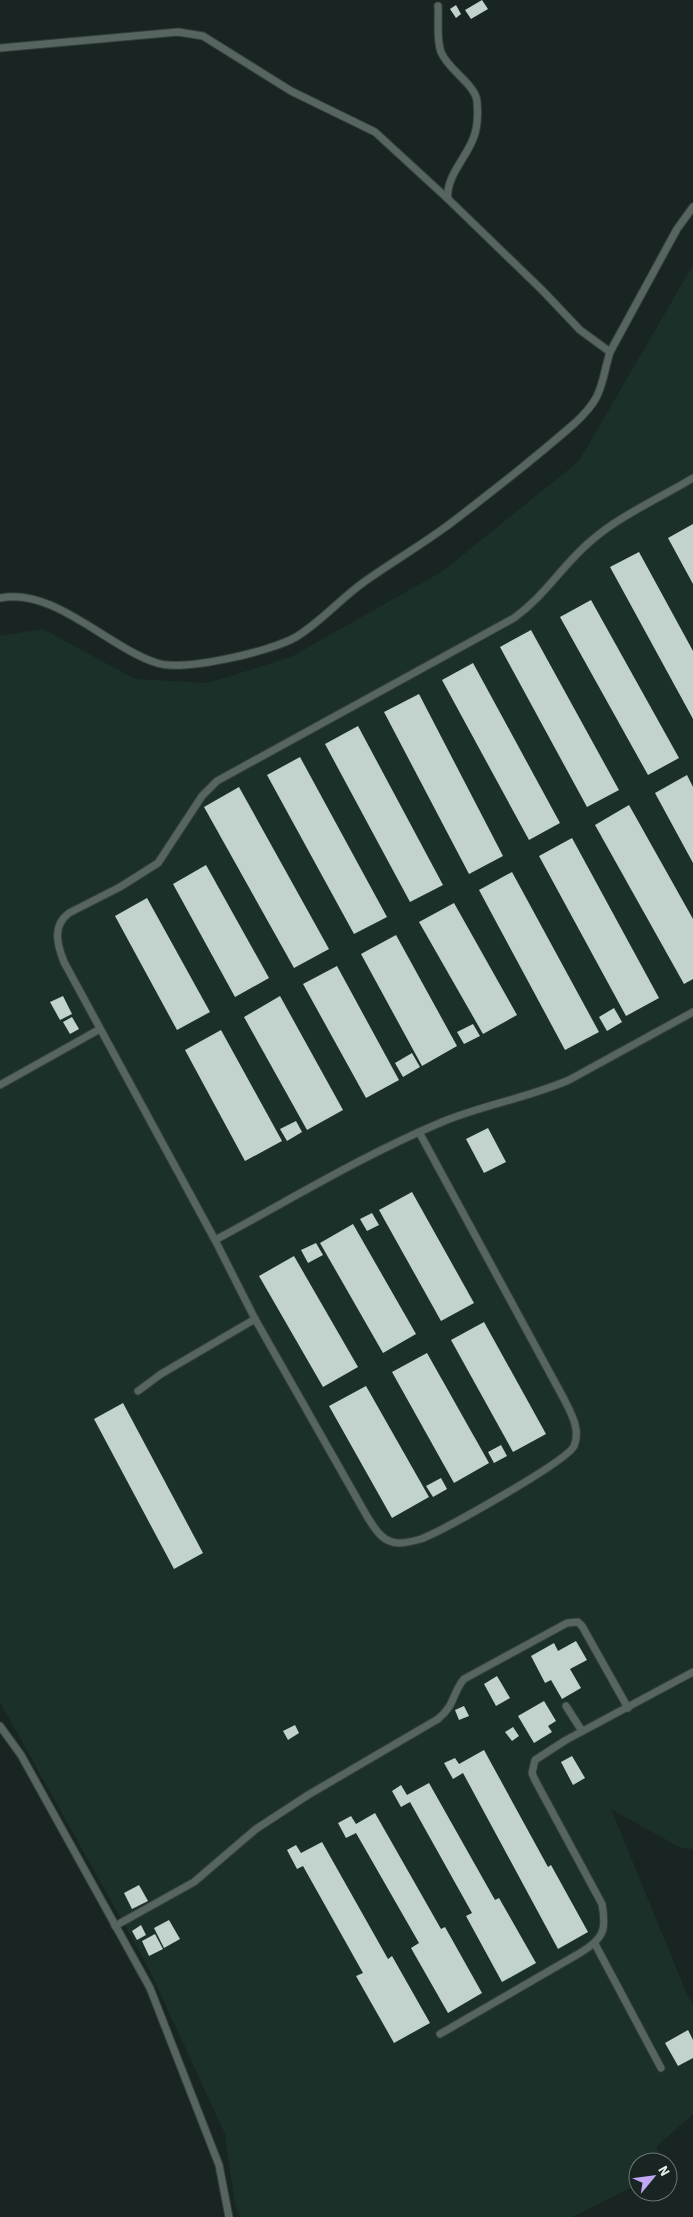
<svg xmlns="http://www.w3.org/2000/svg" width="693" height="2217" viewBox="0 0 693 2217" font-family="'Source Sans 3',sans-serif">
	<rect width="100%" height="100%" fill="#192522"/>
	<path fill="#1c302a" d="M693,265V1849L681,1848L611,1809L688,1997L693,2003V2114L656,2147L663,2162H638V2184L572,2217H240L235,2205L225,2134L149,1969L0,1702V636L43,629L135,679L208,683L291,657L443,571L579,461Z"/>
	<g fill="#c2d2cd">
		<path d="M482,0L488,9L471,19L465,10Z"/>
		<path d="M456,5L461,14L456,18L450,9Z"/>
		<path d="M693,524V584L668,538Z"/>
		<path d="M639,552L693,651V719L610,567Z"/>
		<path d="M591,600L679,758L648,775L560,617Z"/>
		<path d="M531,630L619,790L587,807L500,647Z"/>
		<path d="M473,663L560,823L529,840L442,680Z"/>
		<path d="M419,694L503,856L469,874L384,712Z"/>
		<path d="M358,726L443,885L410,902L325,744Z"/>
		<path d="M300,757L387,917L354,934L267,775Z"/>
		<path d="M687,775L693,787V863L655,793Z"/>
		<path d="M239,787L329,949L294,968L204,807Z"/>
		<path d="M629,805L693,919V979L684,984L595,825Z"/>
		<path d="M572,838L659,998L626,1016L539,856Z"/>
		<path d="M206,865L269,978L235,997L173,884Z"/>
		<path d="M512,872L599,1032L565,1050L479,890Z"/>
		<path d="M147,898L210,1012L177,1030L115,916Z"/>
		<path d="M454,903L517,1015L483,1034L419,922Z"/>
		<path d="M396,935L457,1046L422,1066L361,954Z"/>
		<path d="M337,966L399,1080L366,1098L303,984Z"/>
		<path d="M63,996L72,1014L60,1020L50,1002Z"/>
		<path d="M280,996L343,1110L307,1130L244,1017Z"/>
		<path d="M614,1008L622,1022L607,1031L599,1017Z"/>
		<path d="M72,1017L79,1029L70,1034L63,1022Z"/>
		<path d="M473,1024L480,1036L464,1044L457,1032Z"/>
		<path d="M221,1030L282,1141L245,1161L185,1050Z"/>
		<path d="M412,1053L420,1067L403,1077L395,1063Z"/>
		<path d="M296,1121L302,1132L287,1141L280,1129Z"/>
		<path d="M488,1128L506,1162L484,1173L466,1139Z"/>
		<path d="M412,1192L474,1303L441,1321L379,1210Z"/>
		<path d="M372,1213L379,1225L367,1231L360,1219Z"/>
		<path d="M353,1224L416,1334L383,1353L320,1243Z"/>
		<path d="M316,1243L323,1255L308,1263L301,1250Z"/>
		<path d="M294,1256L358,1367L323,1387L259,1276Z"/>
		<path d="M484,1322L546,1434L513,1452L451,1340Z"/>
		<path d="M427,1353L489,1463L454,1483L392,1372Z"/>
		<path d="M366,1386L429,1497L392,1518L329,1406Z"/>
		<path d="M123,1403L203,1553L174,1569L94,1419Z"/>
		<path d="M501,1445L507,1456L494,1463L488,1452Z"/>
		<path d="M441,1478L447,1489L433,1497L426,1486Z"/>
		<path d="M576,1641L587,1660L570,1669L581,1688L562,1699L551,1680L545,1683L531,1656L554,1643L558,1651Z"/>
		<path d="M497,1676L510,1698L496,1706L484,1684Z"/>
		<path d="M544,1701L556,1721L548,1726L552,1732L534,1743L518,1716Z"/>
		<path d="M464,1706L469,1716L459,1720L455,1710Z"/>
		<path d="M295,1725L299,1733L288,1740L283,1731Z"/>
		<path d="M513,1727L519,1736L512,1741L505,1732Z"/>
		<path d="M484,1750L548,1867L551,1865L588,1932L558,1949L463,1773L453,1779L444,1763L455,1758L459,1764Z"/>
		<path d="M572,1756L585,1778L573,1785L561,1762Z"/>
		<path d="M429,1783L495,1900L499,1898L536,1963L502,1982L466,1916L472,1913L410,1802L401,1807L392,1791L401,1785L407,1795Z"/>
		<path d="M375,1813L441,1929L445,1927L482,1993L448,2013L411,1948L419,1943L356,1833L346,1838L338,1823L351,1816L356,1824Z"/>
		<path d="M322,1842L388,1959L392,1956L430,2023L394,2043L356,1976L363,1973L303,1866L297,1869L287,1850L296,1845L301,1853Z"/>
		<path d="M139,1885L148,1901L132,1909L124,1893Z"/>
		<path d="M169,1920L180,1939L164,1948L154,1928Z"/>
		<path d="M141,1925L146,1935L137,1940L132,1931Z"/>
		<path d="M155,1934L163,1949L149,1956L142,1941Z"/>
		<path d="M688,2030L693,2040V2058L678,2066L665,2043Z"/>
	</g>
	<g fill="none" stroke-linecap="round" stroke-linejoin="round">
		<defs>
			<g id="service">
				<path d="M438,6C439,19 436,39 441,52C448,70 475,84 477,101C478,113 478,128 473,139C466,158 445,178 448,199L543,291L580,330L610,352L677,229L693,207"/>
				<path d="M0,48L178,32L203,36L291,91L375,132L448,199"/>
				<path d="M0,598C54,587 107,647 157,663C184,672 272,651 296,637C321,622 340,599 364,582C392,562 423,544 451,523C493,491 535,458 575,423C604,396 600,386 610,352"/>
				<path d="M0,1085L100,1029"/>
				<path d="M419,1132L564,1399C571,1413 581,1430 574,1446C566,1462 444,1530 421,1539C414,1541 406,1543 399,1543C383,1543 375,1529 368,1518L255,1319L215,1240L64,962C57,944 52,926 69,913L120,887L158,863L202,796L217,781L514,618C546,595 563,564 592,540C621,515 660,498 693,478"/>
				<path d="M215,1240C290,1200 363,1155 442,1122C483,1105 527,1098 569,1080L693,1012"/>
				<path d="M138,1391L161,1374L255,1319"/>
				<path d="M566,1706L582,1731"/>
				<path d="M0,1726L21,1755L150,1988L219,2165L229,2217"/>
				<path d="M115,1926L194,1882L256,1829L308,1795L438,1719C456,1704 452,1693 464,1679L567,1623L578,1622L582,1626L628,1708"/>
				<path d="M595,1944L661,2068"/>
				<path d="M440,2034L580,1953C603,1939 607,1931 602,1904L535,1780L532,1773L535,1760L566,1740L693,1672"/>
			</g>
		</defs>
		<use href="#service" stroke="#363f3c" stroke-width="9"/>
		<use href="#service" stroke="#576561" stroke-width="7"/>
	</g>
	<g transform="translate(653 2177) rotate(61)"><circle r="24" fill="#192522" stroke="#6b7572"/>
	<path d="M0-4L9 19L0 12L-9 19Z" fill="#c2a7f2"/>
	<text y="-8" font-size="14" font-weight="bold" text-anchor="middle" fill="#e5eeeb">N</text>
	</g>
</svg>
